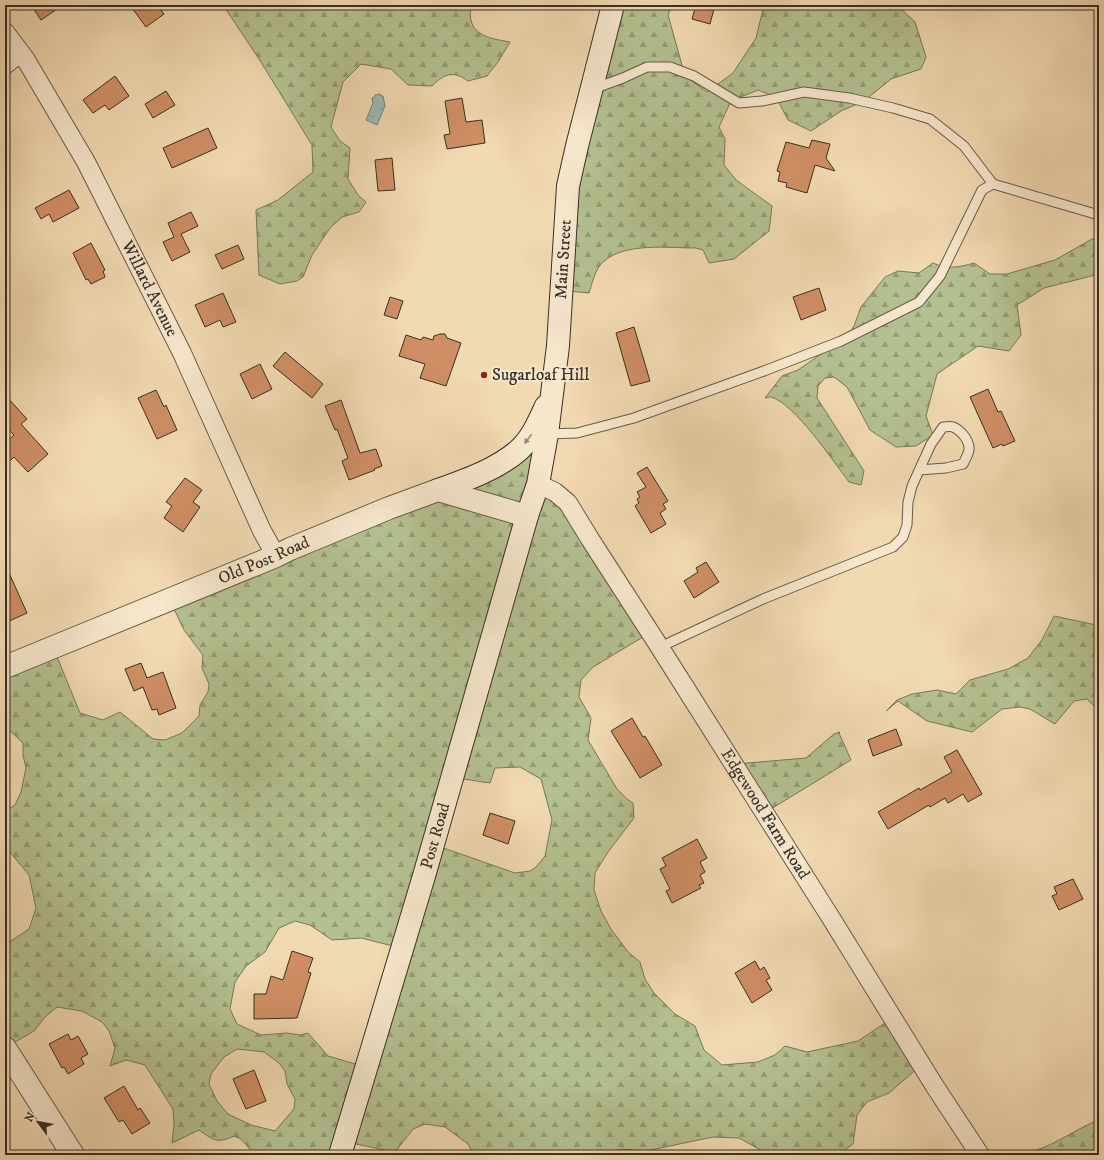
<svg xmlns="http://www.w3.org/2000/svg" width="1104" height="1160" viewBox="0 0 1104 1160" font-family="'IM FELL DW Pica',serif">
	<defs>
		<pattern id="forest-firs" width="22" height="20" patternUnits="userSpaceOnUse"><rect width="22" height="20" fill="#b4c090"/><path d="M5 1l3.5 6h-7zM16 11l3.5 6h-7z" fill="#939c75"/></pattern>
		<pattern id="water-ripples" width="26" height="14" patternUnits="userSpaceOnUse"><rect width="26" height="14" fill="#9cb9b3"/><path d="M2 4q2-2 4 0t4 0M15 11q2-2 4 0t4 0" fill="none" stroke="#809791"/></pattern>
	</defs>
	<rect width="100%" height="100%" fill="#f1d9b1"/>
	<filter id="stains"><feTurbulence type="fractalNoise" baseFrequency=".005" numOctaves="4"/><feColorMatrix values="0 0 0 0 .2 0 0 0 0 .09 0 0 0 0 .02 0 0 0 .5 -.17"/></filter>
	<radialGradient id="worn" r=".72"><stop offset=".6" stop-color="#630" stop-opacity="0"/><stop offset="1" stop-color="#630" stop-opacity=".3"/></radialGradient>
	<g fill="url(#forest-firs)" stroke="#76785a" fill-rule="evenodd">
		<path d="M223,5H471C466,35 487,38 510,42L498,62L487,76L468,81C453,70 444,74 432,86L408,85L391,69L361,64L343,82L331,127L340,141L350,148L348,179L358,195L366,202L359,212L342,217L330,228L312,255L303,277L297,281L280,284L259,275L256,210L278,200L313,172L312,145L259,59Z"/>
		<path d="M611,5H672L668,15L685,76L707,92L733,73L756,38L764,5H897L915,22L926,57L921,69L891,79L864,101L841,111L811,131L788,120L776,97L758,90L731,101L719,127L725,139L724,165L736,180L772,206L769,231L734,259L709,263L703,250L696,248C668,248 625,242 603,262C595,269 592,284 589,293L557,290Z"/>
		<path d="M1099,238V274L1044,288L1017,305L1021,335L1009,351L978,346L937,374L926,416L933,435L916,446L896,447L870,430L847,387L834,377L825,378L818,386L817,398L864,471L861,485L849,482C834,462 794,403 771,397C770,397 765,398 765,398L782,376L798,370L847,336L854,326L861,307L885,277L898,271L919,273L933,263C947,270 960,267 974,263L990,274H1007L1055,260L1092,239Z"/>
		<path d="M546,403L536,482L552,489L648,634L593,667L581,680L579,697L591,718L588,740L617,789L627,799L633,803L634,818L608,852L595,873L594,890L601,911L611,929L628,952L640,962L645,979L654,993L675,1014L695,1026L704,1050L722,1065L758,1062L775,1055L785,1046L807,1052L858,1041L891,1019L919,1067L889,1093L867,1102L857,1115L853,1144L838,1155H770L739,1138L713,1137L646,1151L622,1149L593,1155H474L468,1144L445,1127L425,1124L413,1129L395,1152L346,1142L338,1155H255L241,1139L234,1136C217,1144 213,1140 199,1130L172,1143L174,1125L173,1109L145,1065L126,1060L110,1066L115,1048L109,1031L102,1022L82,1011L57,1007L45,1017L34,1031L5,1048V945L29,929L36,908L29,875L5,846V811L15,805L21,792L26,768L23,755V743L5,726V665L53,647L80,713L103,720L120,712L153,739L165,740L182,733L199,716L200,705L208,692L209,684L202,668L203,655L184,630L169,598L497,463ZM520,767L541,779L552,820L545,856L536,867L530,871L515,873L432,844L450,777L490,783L495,768ZM295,921L310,925L332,940L361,938L397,947L362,1066L328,1056L308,1033L300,1035L287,1033L261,1035L237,1024L230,1009L235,982L246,966L265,952L279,928ZM237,1049L264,1052L279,1063L285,1071L287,1084L295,1099L294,1109L275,1131L251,1125L228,1114L217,1101L209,1084L211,1074L224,1057Z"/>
		<path d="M1054,616L1096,625L1099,624V711L1087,699L1074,701L1055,724L1030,709L1020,707L1002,709L972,732L927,721L898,701L886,711L897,700L912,694L937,690L956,694L970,680L1008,669L1028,658L1042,640Z"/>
		<path d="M840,732L839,733L851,760L766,812L736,764L806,758L834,734Z"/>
		<path d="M1099,1120V1155H997C1010,1152 1023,1154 1034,1151C1057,1144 1077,1128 1099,1120Z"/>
	</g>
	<path fill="url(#water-ripples)" stroke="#74827a" d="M380,94L381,96H383L385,106L377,125L366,120L373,103L372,98L375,97V95Z"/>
	<g fill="#cf8e64" stroke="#382f25">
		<path d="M31,5H63L41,20Z"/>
		<path d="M130,5H157L164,14L146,27Z"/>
		<path d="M696,5H715L710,24L692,19Z"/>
		<path d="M115,76L129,96L109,110L105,105L93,113L83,100Z"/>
		<path d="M166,91L175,105L153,118L145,104Z"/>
		<path d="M462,98L466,122L482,120L485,143L447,149L444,135L450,134L445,101Z"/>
		<path d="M208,128L217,148L172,168L163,148Z"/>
		<path d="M812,140L830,144L826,158L835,171L815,165L807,193L786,187L787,183L778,181L780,172L777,171L786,142L809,148Z"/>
		<path d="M392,158L395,190L378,191L375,160Z"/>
		<path d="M69,190L79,208L53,222L49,214L41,219L35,208Z"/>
		<path d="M191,212L198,226L181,234L190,252L172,261L163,242L174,237L168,223Z"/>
		<path d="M91,243L105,270L103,271L105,277L91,284L88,279L86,280L73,253Z"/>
		<path d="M238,245L244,259L222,269L215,255Z"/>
		<path d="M819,288L826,310L801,320L793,297Z"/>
		<path d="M223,293L236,322L223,327L220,320L205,327L195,305Z"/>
		<path d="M390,297L403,301L397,319L384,315Z"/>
		<path d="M634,327L650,381L631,386L616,333Z"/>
		<path d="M440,334H445L447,338L461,343L446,386L420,378L425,364L399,356L406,335L421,340L423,337L433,340L434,336Z"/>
		<path d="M285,352L323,384L312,398L273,366Z"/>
		<path d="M260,364L272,389L252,399L240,374Z"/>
		<path d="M988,389L998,412L1001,411L1015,441L1003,446L1002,444L993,448L970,397Z"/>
		<path d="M156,390L164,407L166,405L177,430L157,439L138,398Z"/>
		<path d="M5,395L27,419L21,424L48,454L28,472L14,457L5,466V443L14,435L5,426Z"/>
		<path d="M341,400L360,453L376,449L382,466L374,469L375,470L349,480L342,461L348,458L337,429L335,430L325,406Z"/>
		<path d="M647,467L668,501L663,504L666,509L660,513L666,524L651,533L635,506L639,503L637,499L640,497L637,492L646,487L637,473Z"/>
		<path d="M185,478L202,490L193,502L200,507L183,532L164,518L172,506L166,502Z"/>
		<path d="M706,562L719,582L694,598L684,581L698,572L696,568Z"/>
		<path d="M5,564L27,613L5,623Z"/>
		<path d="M141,663L147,678L163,672L176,708L159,715L157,709L152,710L143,687L134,691L125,669Z"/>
		<path d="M632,718L643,737L645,736L662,765L640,778L611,731Z"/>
		<path d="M896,729L902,745L873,756L868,740Z"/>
		<path d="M957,750L982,794L968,802L963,794L948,803L945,798L930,807L929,805L888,829L878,812L919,788L920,790L952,772L944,757Z"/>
		<path d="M490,813L515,821L508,844L483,835Z"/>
		<path d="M697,839L707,858L700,862L705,872L700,875L704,883L699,885L701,888L672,903L666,891L670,889L660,869L666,866L662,858Z"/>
		<path d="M1073,879L1083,899L1059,910L1052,896L1057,894L1054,887Z"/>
		<path d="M292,951L313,958L308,972L311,973L297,1018L254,1019V994H266L271,976L283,980Z"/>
		<path d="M755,961L760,970L764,967L770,978L766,980L772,990L752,1003L735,973Z"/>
		<path d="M68,1034L71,1040L78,1036L88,1054L81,1058L84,1064L68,1074L64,1067L62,1068L49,1044Z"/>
		<path d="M254,1070L266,1101L246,1109L233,1079Z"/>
		<path d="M124,1086L138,1110L140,1108L150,1123L132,1134L123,1120L119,1122L104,1098Z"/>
	</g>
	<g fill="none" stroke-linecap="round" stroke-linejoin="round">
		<defs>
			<g id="service">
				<path d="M593,89L623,78L647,67H670L694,76L739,103L762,101L804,92L849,98L893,108L930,119L964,146L993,184"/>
				<path d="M547,434L577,433L634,418L764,371L841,341L919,302L940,276L982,190L993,184L1099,215"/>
				<path d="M660,647L763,599L893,547L903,537L907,525L908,502L912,486L931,444L943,427C946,427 950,426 953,427C961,430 970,441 969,450C968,455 965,460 963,464L946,468L919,470"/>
			</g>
			<g id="minor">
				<path id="s1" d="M5,32L26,60L86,162L182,353L262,531L276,556"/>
				<path d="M5,65L20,53"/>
				<path id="s2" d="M538,484L555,492L568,503L590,539L657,643L831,918L934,1085L980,1155"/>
			</g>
			<g id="tertiary">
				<path id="s3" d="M5,667L276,556L290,549L389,508L438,490L527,516"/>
				<path d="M5,1048L73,1155"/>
			</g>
			<g id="secondary">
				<path d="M438,490C466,480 498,469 520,449C532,438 539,421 546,406"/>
				<path id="s4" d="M340,1155L424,876L527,516L538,484L547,434L558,346L568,186L577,146L613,5"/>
			</g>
		</defs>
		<use href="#service" stroke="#665a48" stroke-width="11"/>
		<use href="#minor" stroke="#665a48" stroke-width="20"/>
		<use href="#tertiary" stroke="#665a48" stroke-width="24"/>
		<use href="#secondary" stroke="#382f25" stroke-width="24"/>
		<use href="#service" stroke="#f6e6cc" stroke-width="9"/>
		<use href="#minor" stroke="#f6e6cc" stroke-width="18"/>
		<use href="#tertiary" stroke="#f6e6cc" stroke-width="22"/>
		<use href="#secondary" stroke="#f6e6cc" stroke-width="22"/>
	</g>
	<defs><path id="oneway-solid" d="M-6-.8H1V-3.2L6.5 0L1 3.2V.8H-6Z"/></defs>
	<use fill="#978a78" href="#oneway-solid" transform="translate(528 439) rotate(127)"/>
	<circle fill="#8f2418" stroke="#f6e6cc" stroke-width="1.5" cx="484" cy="375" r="4"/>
	<g text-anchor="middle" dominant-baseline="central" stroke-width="4" stroke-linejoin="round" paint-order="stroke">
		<g font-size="17" fill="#382f25" stroke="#f6e6cc">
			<text stroke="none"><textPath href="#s4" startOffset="926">Main Street</textPath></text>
			<text stroke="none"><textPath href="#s1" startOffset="295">Willard Avenue</textPath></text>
			<text stroke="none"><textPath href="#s3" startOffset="280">Old Post Road</textPath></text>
			<text stroke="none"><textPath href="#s2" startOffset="404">Edgewood Farm Road</textPath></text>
			<text stroke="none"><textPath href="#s4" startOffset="333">Post Road</textPath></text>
		</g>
		<g font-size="17" fill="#382f25" stroke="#f6e6cc" text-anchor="start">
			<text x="492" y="375">Sugarloaf Hill</text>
		</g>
	</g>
	<rect width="1104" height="1160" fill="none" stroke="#f1d9b1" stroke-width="20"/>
	<rect x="6" y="6" width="1092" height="1148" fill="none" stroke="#382f25" stroke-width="2"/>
	<rect x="10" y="10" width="1084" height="1140" fill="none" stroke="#382f25"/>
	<g transform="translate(38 1122) rotate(302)" stroke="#f6e6cc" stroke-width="3" paint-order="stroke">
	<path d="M0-3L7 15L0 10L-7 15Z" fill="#382f25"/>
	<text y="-6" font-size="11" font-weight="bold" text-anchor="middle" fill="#382f25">N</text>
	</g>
	<rect width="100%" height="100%" filter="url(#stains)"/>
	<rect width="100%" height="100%" fill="url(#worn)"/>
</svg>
